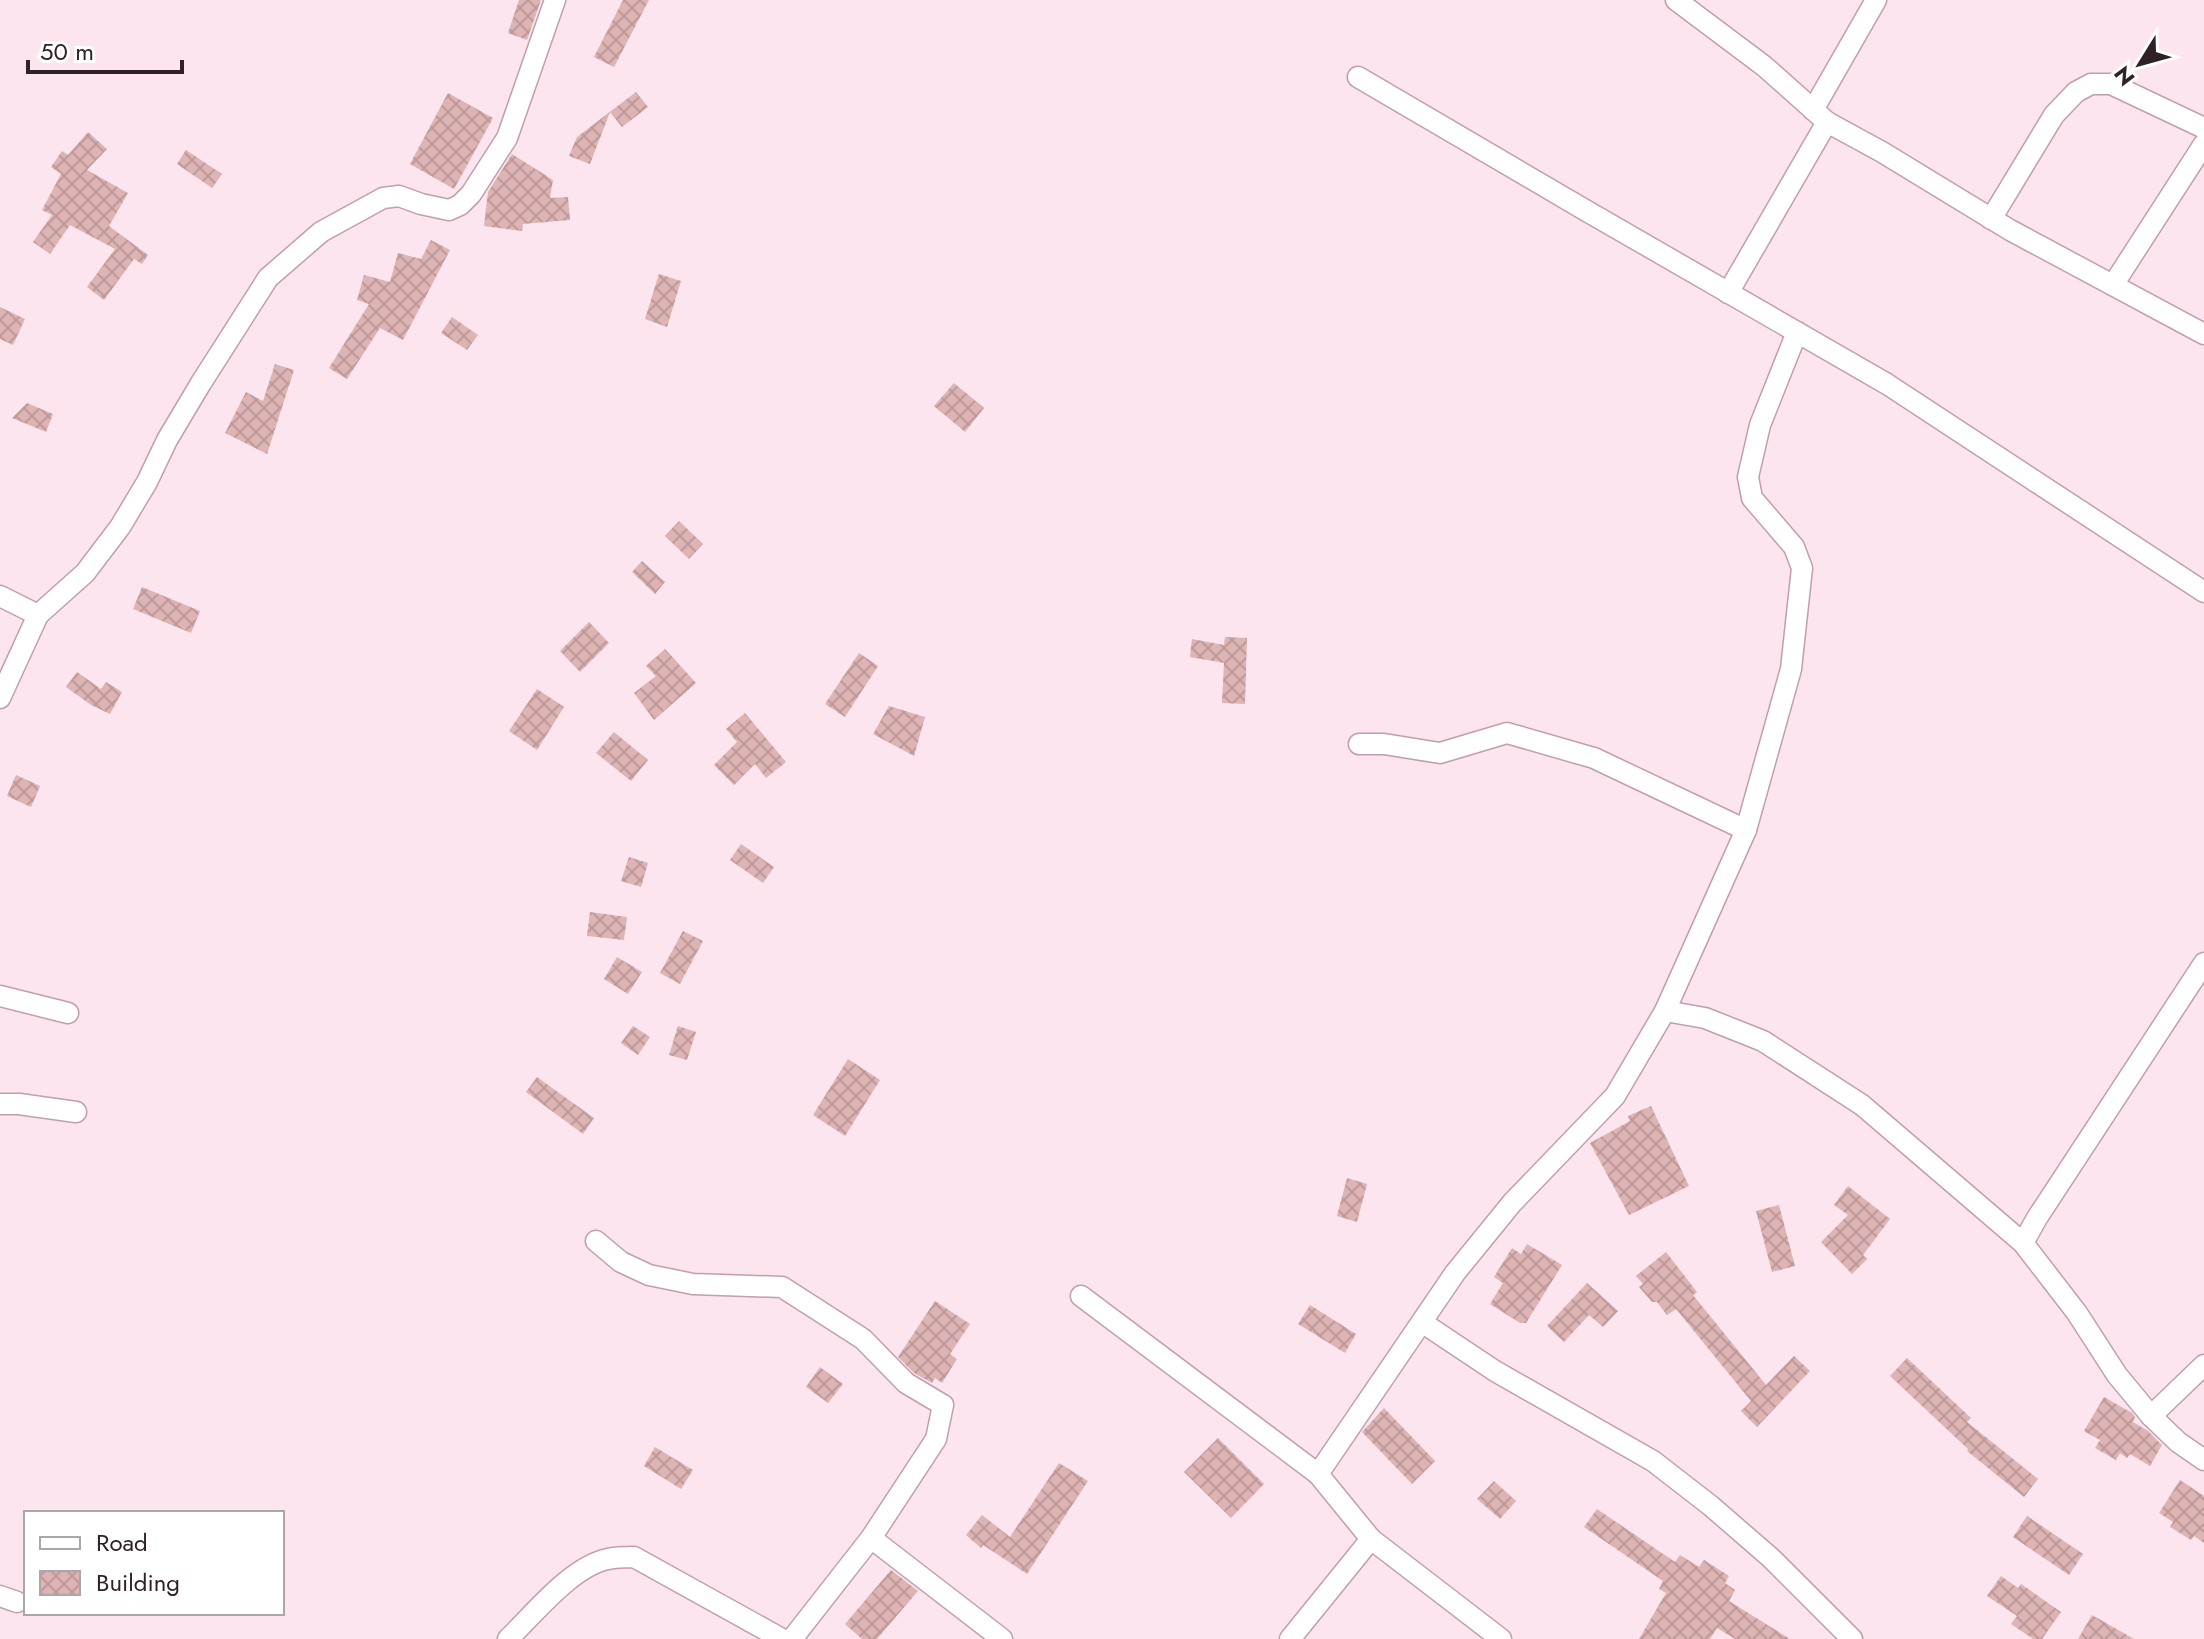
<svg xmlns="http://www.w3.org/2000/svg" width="2204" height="1639" viewBox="0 0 2204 1639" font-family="Jost,sans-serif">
	<defs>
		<pattern id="building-cross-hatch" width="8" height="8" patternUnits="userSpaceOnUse" patternTransform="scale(2)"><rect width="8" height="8" fill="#ddb4b3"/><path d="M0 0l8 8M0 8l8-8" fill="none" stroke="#be9a9a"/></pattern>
	</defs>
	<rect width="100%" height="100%" fill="#fce5ee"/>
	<g fill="url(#building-cross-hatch)">
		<path d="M519,0H541L527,40L508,33Z"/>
		<path d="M623,0H649L614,67L594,57Z"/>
		<path d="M636,92L648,107L622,127L610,112L590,164L569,156L577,137Z"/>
		<path d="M448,93L493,118L454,189L410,164Z"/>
		<path d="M88,132L107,149L87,170L128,193L109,226L148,255L142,264L134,259L104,300L87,287L115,249L70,225L50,254L33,242L52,215L42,210L61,174L51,167L62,151L68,155Z"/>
		<path d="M186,150L222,174L212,188L177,164Z"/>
		<path d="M512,154L553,180L550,198L568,197L570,220L523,224L522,231L484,226L488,192Z"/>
		<path d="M431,240L450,250L403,340L380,328L347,379L329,368L369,304L357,300L364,275L390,282L398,253L421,259Z"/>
		<path d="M659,274L681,281L667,327L645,319Z"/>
		<path d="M0,307L25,319L13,345L0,339Z"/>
		<path d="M452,317L478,335L467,350L441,333Z"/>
		<path d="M275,364L294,370L267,454L225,433L246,392L263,401Z"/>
		<path d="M954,383L984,408L965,432L934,406Z"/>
		<path d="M27,403L53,414L46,432L12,418Z"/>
		<path d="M679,521L703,544L689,559L665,536Z"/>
		<path d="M642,561L665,582L655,594L632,572Z"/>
		<path d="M142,587L200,611L191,633L133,609Z"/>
		<path d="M589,622L609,643L580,672L560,651Z"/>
		<path d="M1225,637L1247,638L1245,704L1222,703L1224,663L1190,657L1192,639L1224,645Z"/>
		<path d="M665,649L696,683L654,720L634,693L656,676L646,666Z"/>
		<path d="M859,653L878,666L845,717L825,704Z"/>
		<path d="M77,672L101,689L106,682L122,692L110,714L91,705L66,687Z"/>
		<path d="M537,689L564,707L537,750L509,731Z"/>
		<path d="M889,706L925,717L914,756L873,734Z"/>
		<path d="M745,713L786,762L766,778L755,764L734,785L714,765L737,742L726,729Z"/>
		<path d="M614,732L648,760L631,781L596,753Z"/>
		<path d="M16,775L40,786L31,807L7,796Z"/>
		<path d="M741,844L774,867L763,883L730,860Z"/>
		<path d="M629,857L648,863L641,887L621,881Z"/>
		<path d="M590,912L627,917L624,940L587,936Z"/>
		<path d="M683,931L703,941L680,984L660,973Z"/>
		<path d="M617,957L642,972L628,994L604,979Z"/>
		<path d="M633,1026L650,1037L638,1055L621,1043Z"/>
		<path d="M678,1026L696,1032L687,1060L669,1055Z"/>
		<path d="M848,1059L880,1080L845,1136L813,1115Z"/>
		<path d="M537,1077L594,1118L583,1134L526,1092Z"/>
		<path d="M1651,1106L1689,1186L1629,1215L1590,1143L1630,1121L1628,1116Z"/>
		<path d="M1347,1178L1367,1184L1357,1222L1337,1216Z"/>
		<path d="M1848,1186L1890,1219L1863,1255L1867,1259L1852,1274L1821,1242L1848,1215L1834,1205Z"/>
		<path d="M1779,1205L1795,1266L1772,1272L1756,1211Z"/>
		<path d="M1527,1244L1562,1265L1526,1323H1520L1490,1304L1503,1283L1494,1277L1512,1248L1521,1254Z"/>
		<path d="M1666,1252L1697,1292L1693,1295L1766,1385L1794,1356L1810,1371L1757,1427L1741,1411L1751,1401L1676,1309L1667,1315L1657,1302H1652L1639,1287L1643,1284L1636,1276Z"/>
		<path d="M1587,1283L1618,1311L1603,1327L1589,1315L1564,1342L1547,1326Z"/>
		<path d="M935,1301L970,1324L950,1354L957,1359L942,1383L935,1378L932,1383L914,1373L898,1357Z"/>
		<path d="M1310,1305L1356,1334L1345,1353L1298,1324Z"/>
		<path d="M1907,1358L1971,1418L1967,1422L2038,1479L2024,1497L1967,1451L1968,1449L1890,1376Z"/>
		<path d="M820,1367L843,1384L828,1403L806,1387Z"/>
		<path d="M2104,1397L2132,1413L2135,1417L2133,1422L2148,1431L2162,1445L2150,1466L2130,1454L2127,1458L2120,1453L2116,1460L2095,1448L2100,1440L2084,1431Z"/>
		<path d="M1384,1408L1435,1461L1412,1484L1362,1432Z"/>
		<path d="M1218,1438L1264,1484L1231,1518L1184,1472Z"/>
		<path d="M655,1447L693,1470L681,1489L644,1466Z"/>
		<path d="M1059,1463L1088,1481L1027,1574L983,1545L981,1548L966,1535L982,1515L1010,1537Z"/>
		<path d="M2180,1480L2204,1496V1543L2194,1536L2191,1540L2170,1527L2173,1522L2159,1513Z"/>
		<path d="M1494,1481L1516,1501L1500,1519L1477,1499Z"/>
		<path d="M1597,1509L1675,1562L1680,1555L1699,1567L1704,1560L1729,1576L1725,1583L1735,1590L1729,1601L1790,1639H1735L1717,1628L1710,1639H1639L1666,1593L1659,1589L1663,1581L1584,1527Z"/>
		<path d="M2027,1516L2083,1554L2069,1575L2013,1537Z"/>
		<path d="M891,1570L918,1591L877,1639H862L845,1624Z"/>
		<path d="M2001,1576L2018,1588L2021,1584L2061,1612L2042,1639H2033L2011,1624L2017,1616L1987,1596Z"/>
		<path d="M2092,1615L2134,1639H2078Z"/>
	</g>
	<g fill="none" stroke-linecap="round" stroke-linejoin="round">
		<defs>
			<g id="street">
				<path d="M1676,0L1764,66L1827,122L1882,152L2010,230L2204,334"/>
				<path d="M1358,77L1585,210L1887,384L2204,592"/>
				<path d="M1813,110L1876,0"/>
				<path d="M1991,219L2054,115L2076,92L2091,84H2111L2204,128"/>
				<path d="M2113,285L2204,144"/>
				<path d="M1728,293L1827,122"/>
				<path d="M0,596L38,615"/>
				<path d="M0,698L38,615L85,573L120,527L147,482L167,440L201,383L268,278L321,232L383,198L399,196L421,204L449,210L460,205L471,194L507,138L555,0"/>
				<path d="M1359,744H1384L1440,753L1507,733L1594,758L1746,830"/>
				<path d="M0,996L68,1013"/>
				<path d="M1665,1011L1746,830L1791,669L1802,568L1794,547L1752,498L1748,477L1760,425L1797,332"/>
				<path d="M0,1104H19L76,1112"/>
				<path d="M596,1241L621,1262L649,1275L693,1284L782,1287L863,1339L906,1383L943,1405L936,1439L871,1538L792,1639"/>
				<path d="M2023,1243L2037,1218L2204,963"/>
				<path d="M1081,1296L1318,1474L1371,1539L1501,1639"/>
				<path d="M1423,1323L1495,1371L1653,1461L1711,1506L1771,1558L1852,1639"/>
				<path d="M2151,1416L2178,1442L2204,1460"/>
				<path d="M1318,1474L1455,1273L1512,1203L1615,1096L1665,1011L1705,1018L1763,1041L1862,1105L2023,1243L2077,1313L2117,1375L2151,1416L2204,1365"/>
				<path d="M871,1538L1002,1639"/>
				<path d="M0,1596L17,1602"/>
				<path d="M508,1639C534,1614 572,1566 608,1559C616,1557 626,1557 634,1557L782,1639"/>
				<path d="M1290,1639L1371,1539"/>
			</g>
		</defs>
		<use href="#street" stroke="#c29ead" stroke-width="23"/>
		<use href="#street" stroke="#fff" stroke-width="20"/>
	</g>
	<rect x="24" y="1511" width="260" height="104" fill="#ffffff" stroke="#aca6a8" stroke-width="2"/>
	<rect x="40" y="1537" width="40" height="12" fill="#ffffff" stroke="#aca6a8" stroke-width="2"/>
	<text x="96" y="1551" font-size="24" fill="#2f2126">Road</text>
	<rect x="40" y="1571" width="40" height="24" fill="url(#building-cross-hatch)" stroke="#aca6a8" stroke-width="2"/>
	<text x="96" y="1591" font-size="24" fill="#2f2126">Building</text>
	<g transform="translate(2140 64) rotate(233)" stroke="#ffffff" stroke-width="6" paint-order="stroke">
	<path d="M0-6L14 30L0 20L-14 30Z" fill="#2f2126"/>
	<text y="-12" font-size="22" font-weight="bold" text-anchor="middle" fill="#2f2126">N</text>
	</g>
	<path d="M28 60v12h154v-12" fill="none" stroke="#2f2126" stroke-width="4"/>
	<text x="40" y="60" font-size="24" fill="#2f2126" stroke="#ffffff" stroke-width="6" paint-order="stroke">50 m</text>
</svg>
